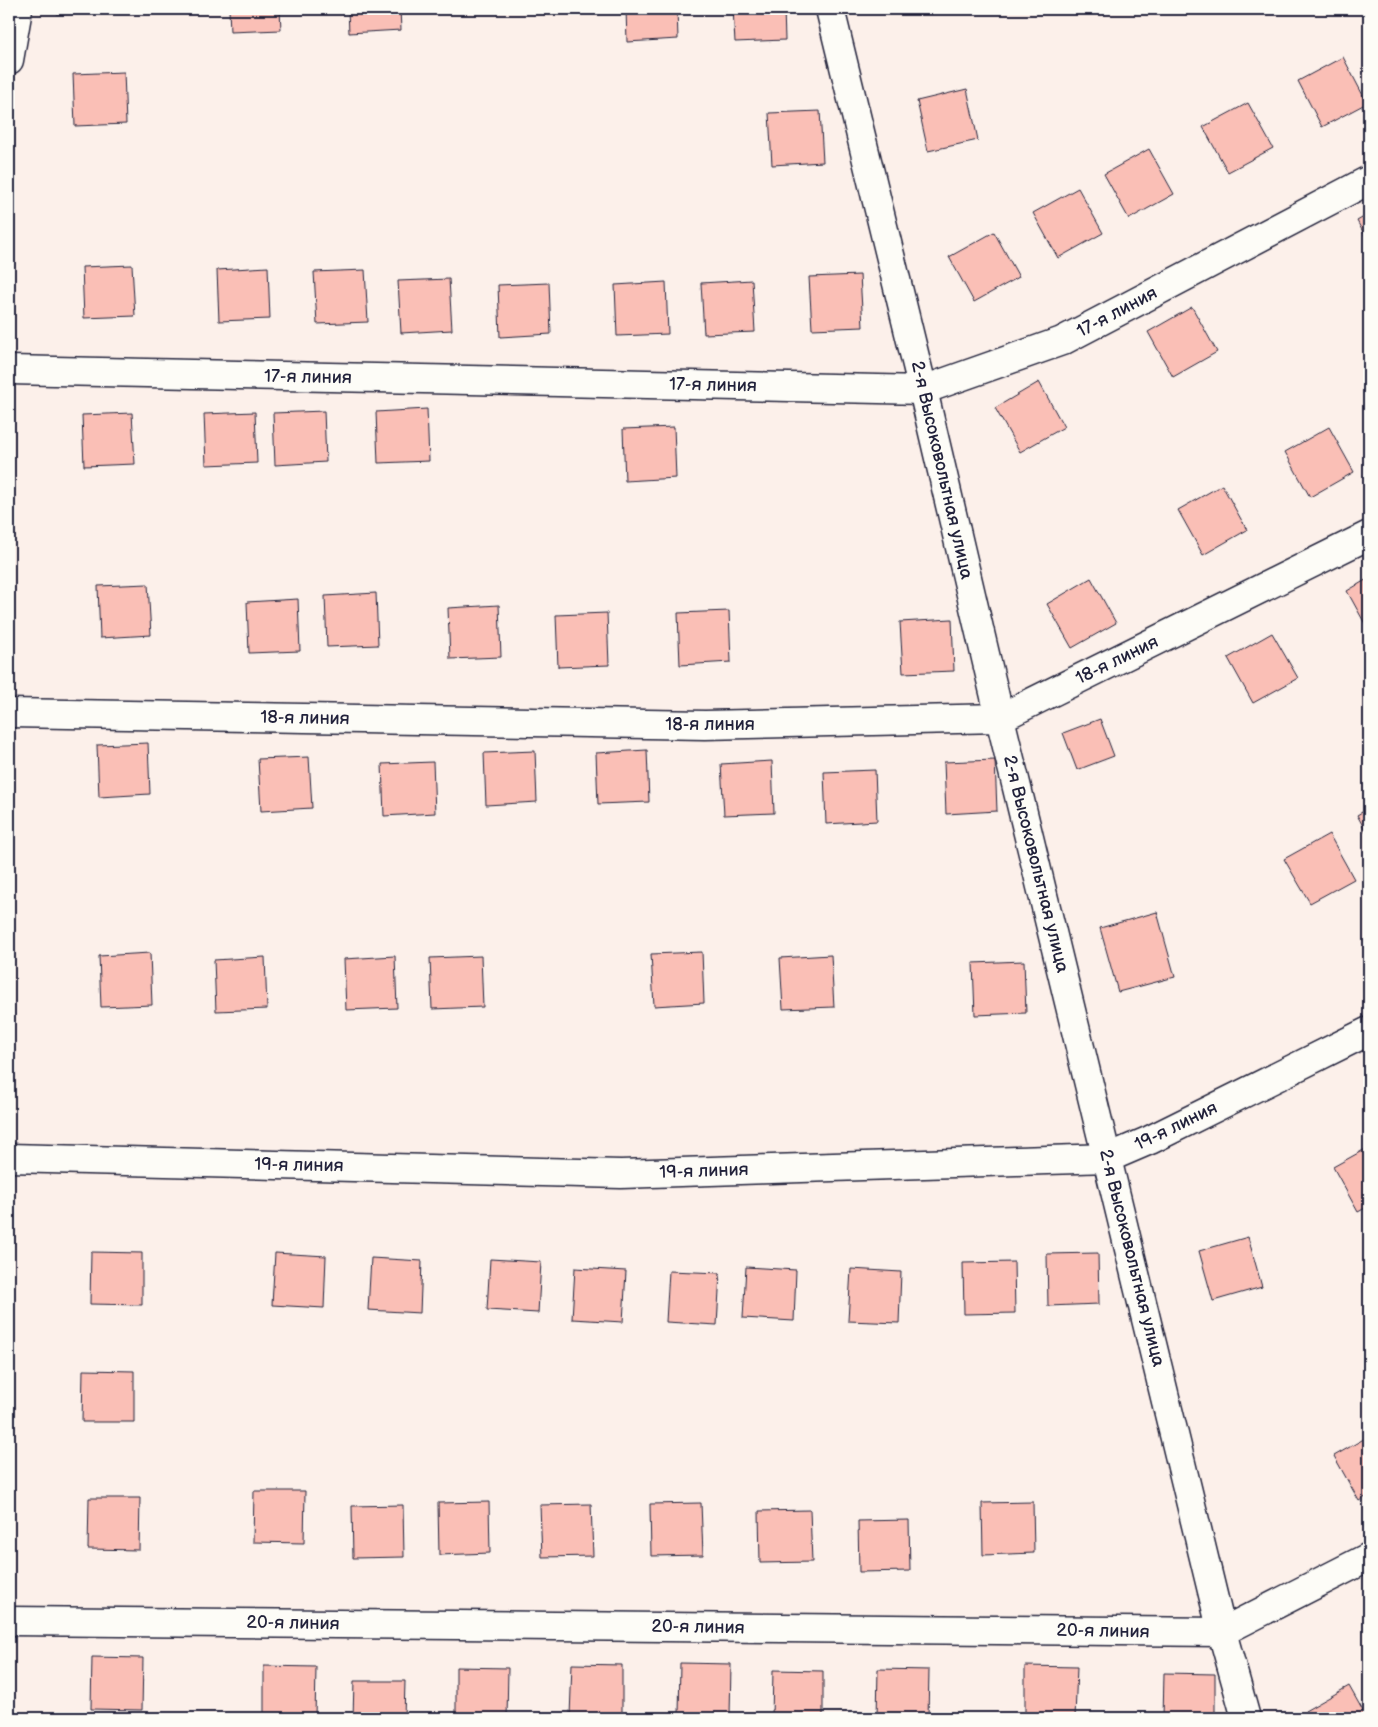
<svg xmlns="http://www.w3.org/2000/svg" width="1378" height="1727" viewBox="0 0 1378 1727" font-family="'Balsamiq Sans',sans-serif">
	<rect width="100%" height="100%" fill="#fcf0ea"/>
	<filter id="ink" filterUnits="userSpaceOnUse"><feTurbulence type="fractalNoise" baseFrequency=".02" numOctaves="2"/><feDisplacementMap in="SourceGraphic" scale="10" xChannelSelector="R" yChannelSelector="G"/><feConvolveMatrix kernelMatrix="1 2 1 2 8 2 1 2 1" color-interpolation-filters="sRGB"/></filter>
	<g filter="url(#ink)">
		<g fill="#fabfb6" stroke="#22223b">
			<path d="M57,9H108V12L57,14Z"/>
			<path d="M229,9H280L281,30L230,32Z"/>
			<path d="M348,9H400L401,30L349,33Z"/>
			<path d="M626,9H677L678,39L627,42Z"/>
			<path d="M733,9H784L785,40L735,42Z"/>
			<path d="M1343,57L1367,103L1322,127L1298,81Z"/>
			<path d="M124,72L126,124L75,126L73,74Z"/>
			<path d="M967,89L978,140L928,151L917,101Z"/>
			<path d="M1248,103L1273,148L1228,172L1203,127Z"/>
			<path d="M820,111L823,162L772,165L769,113Z"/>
			<path d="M1149,149L1174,194L1129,219L1104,174Z"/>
			<path d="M1078,188L1103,233L1058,258L1033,213Z"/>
			<path d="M1369,214V243L1357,221Z"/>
			<path d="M994,232L1019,277L974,302L949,257Z"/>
			<path d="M132,265L135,316L84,318L82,267Z"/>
			<path d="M268,267L270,319L219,321L217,270Z"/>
			<path d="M365,270L368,322L317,324L314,272Z"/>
			<path d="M860,275L863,327L812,329L809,277Z"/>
			<path d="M449,279L452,330L401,333L398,281Z"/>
			<path d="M752,280L755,332L704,334L701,283Z"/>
			<path d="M666,282L668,334L617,336L615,285Z"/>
			<path d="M549,283L551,334L500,337L498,285Z"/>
			<path d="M1192,307L1217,352L1173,377L1148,332Z"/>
			<path d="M1039,382L1064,427L1020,452L995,408Z"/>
			<path d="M427,409L429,461L378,463L376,412Z"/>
			<path d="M324,411L326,462L275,465L273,413Z"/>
			<path d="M255,412L257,463L206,465L204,414Z"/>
			<path d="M132,413L135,464L84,466L82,415Z"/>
			<path d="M674,427L676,478L625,481L623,429Z"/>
			<path d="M1329,427L1354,472L1310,497L1285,452Z"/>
			<path d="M1222,485L1247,530L1203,555L1178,510Z"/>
			<path d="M1091,578L1116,623L1072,648L1047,604Z"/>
			<path d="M1369,578V631L1347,591Z"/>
			<path d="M148,584L151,635L100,638L98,586Z"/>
			<path d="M376,593L378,645L327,647L325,596Z"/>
			<path d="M298,599L300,651L249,653L247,602Z"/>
			<path d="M499,605L501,657L450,659L448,608Z"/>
			<path d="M729,611L731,662L680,665L678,613Z"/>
			<path d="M607,613L609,665L558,667L556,615Z"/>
			<path d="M952,619L954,671L903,673L900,622Z"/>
			<path d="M1272,633L1298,678L1253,703L1228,658Z"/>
			<path d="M1100,719L1114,756L1077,770L1063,733Z"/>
			<path d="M148,743L150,794L99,797L97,745Z"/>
			<path d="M647,750L649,802L598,804L596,753Z"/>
			<path d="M535,751L537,802L486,805L484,753Z"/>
			<path d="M309,757L312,808L261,811L258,759Z"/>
			<path d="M995,760L997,811L946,814L944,762Z"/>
			<path d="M772,761L774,813L724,815L721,764Z"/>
			<path d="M433,762L435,813L384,816L382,764Z"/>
			<path d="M875,770L877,821L826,824L824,772Z"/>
			<path d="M1369,808V837L1357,815Z"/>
			<path d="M1329,834L1354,879L1310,903L1284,859Z"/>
			<path d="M1157,912L1175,977L1118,992L1100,928Z"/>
			<path d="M702,952L704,1003L654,1006L651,954Z"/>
			<path d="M150,953L152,1005L101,1007L99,956Z"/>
			<path d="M831,955L834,1007L783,1009L780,958Z"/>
			<path d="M395,956L397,1008L346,1010L344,959Z"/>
			<path d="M481,956L483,1007L432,1009L430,958Z"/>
			<path d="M265,957L267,1009L216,1011L214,960Z"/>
			<path d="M1024,961L1026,1013L975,1015L973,963Z"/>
			<path d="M1369,1147V1206L1358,1212L1333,1167Z"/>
			<path d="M1248,1237L1262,1287L1213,1301L1199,1251Z"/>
			<path d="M91,1252L142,1253V1305L90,1304Z"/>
			<path d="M275,1253L326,1256L324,1308L272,1305Z"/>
			<path d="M1098,1253L1099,1304L1048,1306L1047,1254Z"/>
			<path d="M371,1258L422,1261L420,1313L368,1310Z"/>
			<path d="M490,1259L541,1262L538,1313L487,1310Z"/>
			<path d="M1014,1262L1015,1313L964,1314L963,1263Z"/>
			<path d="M746,1267L796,1270L794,1321L743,1318Z"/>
			<path d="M575,1268L626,1271L623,1322L572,1319Z"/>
			<path d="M851,1269L901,1272L899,1323L848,1321Z"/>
			<path d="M669,1271L720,1273L717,1325L666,1322Z"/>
			<path d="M83,1370L134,1371V1422H82Z"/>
			<path d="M1369,1436V1495L1359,1501L1334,1456Z"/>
			<path d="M254,1491H305L304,1543L253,1542Z"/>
			<path d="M89,1498H140L139,1550L88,1549Z"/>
			<path d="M489,1502L490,1553L439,1555L438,1503Z"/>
			<path d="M1033,1502L1034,1553L983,1555L982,1503Z"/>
			<path d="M701,1503L703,1555L651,1556L650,1504Z"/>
			<path d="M591,1504L593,1556L542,1557L540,1505Z"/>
			<path d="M403,1505L404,1557L353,1558L352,1506Z"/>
			<path d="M810,1510L812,1562L760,1563L759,1511Z"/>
			<path d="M909,1520L910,1571L859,1572L858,1521Z"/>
			<path d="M92,1657L143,1658L142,1710L91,1709Z"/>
			<path d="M680,1663L731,1664L730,1716L679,1715Z"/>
			<path d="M572,1664L622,1665V1716H570Z"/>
			<path d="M264,1666L316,1667L315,1718H264Z"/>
			<path d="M1025,1666L1077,1667L1075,1718H1025Z"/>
			<path d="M456,1667L508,1668L507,1718H456Z"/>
			<path d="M878,1669L929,1670L928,1718H877Z"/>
			<path d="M773,1670L823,1671V1718H772Z"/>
			<path d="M1164,1673L1215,1674V1718H1163Z"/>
			<path d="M354,1681H405L404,1718H353Z"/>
			<path d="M1349,1686L1367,1718H1308L1305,1711Z"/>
		</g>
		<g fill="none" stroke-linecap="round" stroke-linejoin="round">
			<defs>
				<g id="minor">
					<path d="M830,9L923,390L1000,718L1222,1632L1246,1718"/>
					<path d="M9,60L18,9"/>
					<path d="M9,370L923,390L1062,341L1369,180"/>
					<path d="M9,713L705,725L1000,718L1369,535"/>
					<path d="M9,1158L621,1174L1108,1158L1150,1140L1369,1031"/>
					<path d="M9,1621L1222,1632L1369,1557"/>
				</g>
			</defs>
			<use href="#minor" stroke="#22223b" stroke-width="31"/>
			<use href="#minor" stroke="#fdfcf7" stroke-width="28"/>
		</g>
	</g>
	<g text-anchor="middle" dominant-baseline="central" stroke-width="4" stroke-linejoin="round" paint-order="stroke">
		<g font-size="18" fill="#22223b" stroke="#fdfcf7">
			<text transform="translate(1117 312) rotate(-28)">17-я линия</text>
			<text transform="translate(308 377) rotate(1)">17-я линия</text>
			<text transform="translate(713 385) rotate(1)">17-я линия</text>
			<text transform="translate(942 470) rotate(77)">2-я Высоковольтная улица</text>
			<text transform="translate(1117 660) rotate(-26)">18-я линия</text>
			<text transform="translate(305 718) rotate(1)">18-я линия</text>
			<text x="710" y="724">18-я линия</text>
			<text transform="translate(1036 864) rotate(76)">2-я Высоковольтная улица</text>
			<text transform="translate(1176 1126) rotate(-26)">19-я линия</text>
			<text transform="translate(299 1165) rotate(1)">19-я линия</text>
			<text transform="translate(704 1171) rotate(-2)">19-я линия</text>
			<text transform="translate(1132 1258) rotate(76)">2-я Высоковольтная улица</text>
			<text transform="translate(293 1623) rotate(1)">20-я линия</text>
			<text transform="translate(698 1627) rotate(1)">20-я линия</text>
			<text transform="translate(1103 1631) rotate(1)">20-я линия</text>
		</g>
	</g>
	<rect width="1378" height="1727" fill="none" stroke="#fdfcf7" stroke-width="30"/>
	<rect x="15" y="15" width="1348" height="1697" fill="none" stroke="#22223b" stroke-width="2" filter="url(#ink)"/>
</svg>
